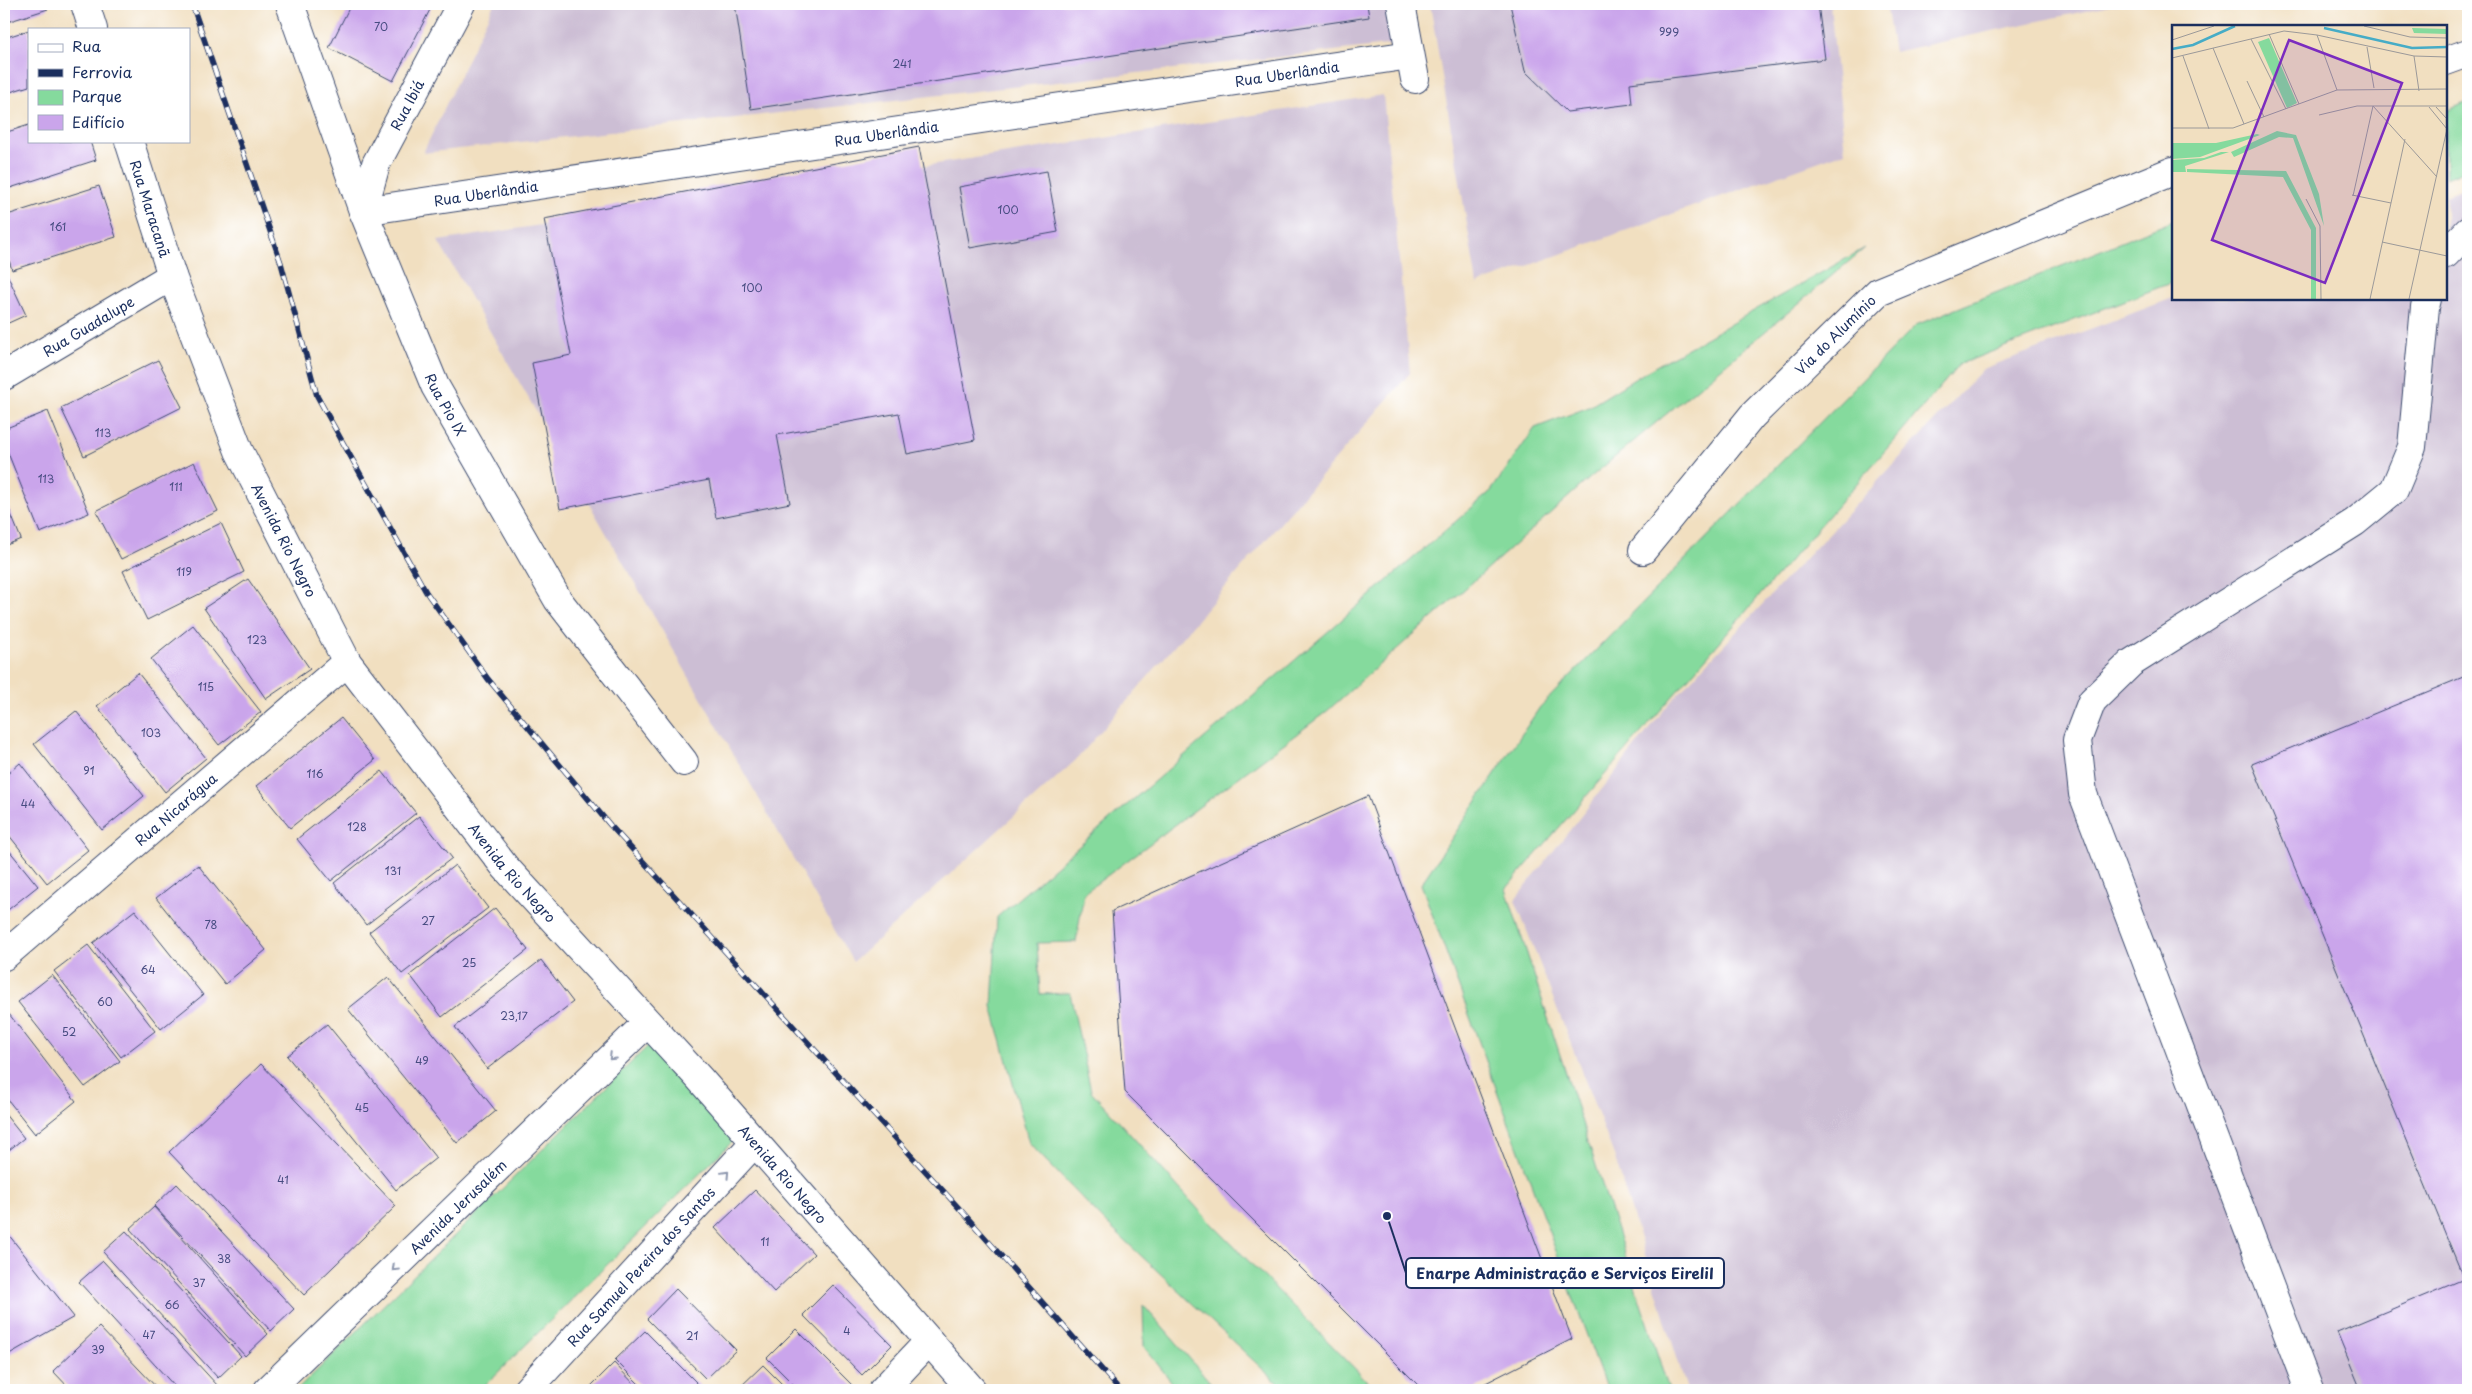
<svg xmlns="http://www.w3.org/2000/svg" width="2472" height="1394" viewBox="0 0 2472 1394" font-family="'Playpen Sans',sans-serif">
	<rect width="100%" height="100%" fill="#fff"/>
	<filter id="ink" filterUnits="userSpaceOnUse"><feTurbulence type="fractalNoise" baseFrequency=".02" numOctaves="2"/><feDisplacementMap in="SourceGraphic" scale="10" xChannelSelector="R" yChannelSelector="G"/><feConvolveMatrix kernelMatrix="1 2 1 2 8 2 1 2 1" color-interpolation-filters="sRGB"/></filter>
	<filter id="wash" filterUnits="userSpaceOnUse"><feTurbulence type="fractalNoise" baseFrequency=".0096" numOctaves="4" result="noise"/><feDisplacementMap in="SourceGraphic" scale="20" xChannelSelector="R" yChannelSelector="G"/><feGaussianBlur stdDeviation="1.12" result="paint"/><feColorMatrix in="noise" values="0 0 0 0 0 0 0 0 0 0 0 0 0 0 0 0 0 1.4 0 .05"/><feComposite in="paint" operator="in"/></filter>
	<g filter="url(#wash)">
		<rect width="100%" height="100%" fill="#f1dfc0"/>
		<g fill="#ccbed4">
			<path d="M494,4H1389L1396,44L423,153Z"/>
			<path d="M1430,4H1830L1845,152L1477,284Z"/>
			<path d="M1886,4H2118L1894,52Z"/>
			<path d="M1383,95L1410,373L1076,760L853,962L438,241Z"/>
			<path d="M2468,187V1390H1687L1614,1155L1515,900L1668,705L1983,369L2173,298L2446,299V196Z"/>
		</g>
		<g fill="#85da9d" stroke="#50847e">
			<path d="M2468,102V169L2446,178V111Z"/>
			<path d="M2173,221V282L1960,364L1506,889L1669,1390H1607L1421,884L1540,707L1916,325Z"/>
			<path d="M1865,248L1591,477L1326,712L1084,893L1076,942L1037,943L1040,994L1070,993L1091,1091L1208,1220L1376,1390H1285L1106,1223L1029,1143L992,1006L997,917L1491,491L1535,428L1589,407L1649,370Z"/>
			<path d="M650,1044L739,1135L480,1390H297Z"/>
			<path d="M1143,1305L1217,1390H1178L1144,1347Z"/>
		</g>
		<g id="blocks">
			<g fill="#caa5eb">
				<path d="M4,4H46L48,9L4,23Z"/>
				<path d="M351,4H433L393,81L329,48Z"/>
				<path d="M735,4H1367L1369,17L751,109Z"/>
				<path d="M1510,4H1818L1825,59L1630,83L1632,104L1567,112L1525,71Z"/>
				<path d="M29,30V86L4,94V38Z"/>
				<path d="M29,125V141H90L96,160L4,190V133Z"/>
				<path d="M919,147L975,440L907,454L899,413L777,435L790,503L716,518L709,480L560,509L532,363L571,355L544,219Z"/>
				<path d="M1047,171L1058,232L970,248L959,187Z"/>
				<path d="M99,186L116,237L12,270L4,244V216Z"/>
				<path d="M4,268L26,315L4,325Z"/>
				<path d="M158,360L182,407L84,456L61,408Z"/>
				<path d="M48,411L89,513L40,533L4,443V429Z"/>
				<path d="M194,462L218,511L121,559L96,511Z"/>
				<path d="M4,497L21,539L4,546Z"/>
				<path d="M221,523L244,572L147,620L123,571Z"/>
				<path d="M248,579L310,669L266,699L204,608Z"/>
				<path d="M193,625L261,712L219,745L151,659Z"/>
				<path d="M138,673L206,758L165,792L97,706Z"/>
				<path d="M2468,675V1390H2361L2337,1332L2464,1279L2252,764Z"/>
				<path d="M76,711L144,796L102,830L34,744Z"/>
				<path d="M341,718L375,760L290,828L256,786Z"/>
				<path d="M20,763L88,850L47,883L4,829V777Z"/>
				<path d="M382,771L416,813L331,881L297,839Z"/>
				<path d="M1368,796L1572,1339L1472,1390H1423L1125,1092L1112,911Z"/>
				<path d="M419,816L452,858L366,925L334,883Z"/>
				<path d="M4,844L38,886L4,913Z"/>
				<path d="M198,865L266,950L225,984L156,898Z"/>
				<path d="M455,865L488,908L402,974L369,932Z"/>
				<path d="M495,908L528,950L442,1017L410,975Z"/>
				<path d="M135,910L203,995L161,1029L93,943Z"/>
				<path d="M88,945L155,1031L121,1057L54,971Z"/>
				<path d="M541,960L573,1002L487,1069L455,1027Z"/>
				<path d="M52,975L120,1061L85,1087L18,1002Z"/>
				<path d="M388,977L496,1111L457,1143L348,1009Z"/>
				<path d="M9,1014L76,1101L35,1134L4,1095V1018Z"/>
				<path d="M327,1024L436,1158L396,1190L287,1056Z"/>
				<path d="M261,1064L396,1206L304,1295L169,1152Z"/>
				<path d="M4,1113L24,1138L4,1154Z"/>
				<path d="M177,1184L294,1309L271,1331L154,1206Z"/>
				<path d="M755,1190L814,1254L774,1292L715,1228Z"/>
				<path d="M154,1207L268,1334L245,1356L130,1229Z"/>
				<path d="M4,1229L74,1317L4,1357Z"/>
				<path d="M126,1231L241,1356L218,1378L103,1252Z"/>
				<path d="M103,1261L218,1386L214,1390H178L79,1282Z"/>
				<path d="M833,1285L892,1345L862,1375L803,1315Z"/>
				<path d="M676,1289L736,1350L706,1379L647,1319Z"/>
				<path d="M99,1327L159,1390H71L53,1371Z"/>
				<path d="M796,1329L856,1389L855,1390H799L767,1358Z"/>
				<path d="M645,1331L704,1390H645L615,1360Z"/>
				<path d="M614,1363L640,1390H587Z"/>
				<path d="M763,1365L788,1390H737Z"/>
			</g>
		</g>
	</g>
	<g filter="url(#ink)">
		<use href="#blocks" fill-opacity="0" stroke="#3b496d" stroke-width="1"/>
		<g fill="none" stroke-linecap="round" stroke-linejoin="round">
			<defs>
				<g id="minor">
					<path d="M85,4L93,29"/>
					<path id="s1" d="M290,4L363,211L435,386L558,600L684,762"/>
					<path id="s2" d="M461,4L376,164L363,211L1410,55"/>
					<path d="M1401,4L1415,79"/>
					<path d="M2446,61L2468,53"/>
					<path id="s3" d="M129,141L172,276L239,451L347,662L505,867L699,1078L972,1390"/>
					<path d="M2446,254L2468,231"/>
					<path id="s4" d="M4,376L172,276"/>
					<path id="s5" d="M1643,550L1752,416L1878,292L2173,171"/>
					<path id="s6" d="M4,956L347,662"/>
					<path id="s7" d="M268,1390L647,1023"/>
					<path id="s8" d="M527,1390L754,1143"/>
					<path d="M883,1390L929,1341"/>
					<path d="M2309,1390L2083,794L2077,740L2092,701L2131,663L2355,522L2394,490L2412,447L2425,307L2427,299"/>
				</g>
			</defs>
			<use href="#minor" stroke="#3b496d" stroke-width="30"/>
			<use href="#minor" stroke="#fff" stroke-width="28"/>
			<defs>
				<path id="rail" d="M192,4L281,263L317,396L426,592L488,679L610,825L958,1207L1120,1390"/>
			</defs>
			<use href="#rail" stroke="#1b2f5e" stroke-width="5.5"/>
			<use href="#rail" stroke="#fff" stroke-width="4" stroke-dasharray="11" stroke-linecap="butt"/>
		</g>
		<defs><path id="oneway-chevron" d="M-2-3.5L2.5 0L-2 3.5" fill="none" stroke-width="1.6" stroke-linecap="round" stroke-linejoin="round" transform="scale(1.25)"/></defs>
		<g stroke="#8d97ae">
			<use href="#oneway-chevron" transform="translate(612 1057) rotate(136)"/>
			<use href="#oneway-chevron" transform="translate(726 1174) rotate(-47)"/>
			<use href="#oneway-chevron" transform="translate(395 1268) rotate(136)"/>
		</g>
	</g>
	<g text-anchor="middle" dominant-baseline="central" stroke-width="4.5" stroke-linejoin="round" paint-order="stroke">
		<g font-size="11" fill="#474c81">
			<text x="381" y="26">70</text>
			<text x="1669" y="31">999</text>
			<text x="902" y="63">241</text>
			<text x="1008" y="209">100</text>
			<text x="58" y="226">161</text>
			<text x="752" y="287">100</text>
			<text x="103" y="432">113</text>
			<text x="46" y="478">113</text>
			<text x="176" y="486">111</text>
			<text x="184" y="571">119</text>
			<text x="257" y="639">123</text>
			<text x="206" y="686">115</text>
			<text x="151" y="732">103</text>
			<text x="89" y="770">91</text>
			<text x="315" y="773">116</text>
			<text x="28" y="803">44</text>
			<text x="357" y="826">128</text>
			<text x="393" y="870">131</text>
			<text x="428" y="920">27</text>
			<text x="211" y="924">78</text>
			<text x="469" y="962">25</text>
			<text x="148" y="969">64</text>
			<text x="105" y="1001">60</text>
			<text x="514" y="1015">23,17</text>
			<text x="69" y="1031">52</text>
			<text x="422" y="1060">49</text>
			<text x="362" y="1107">45</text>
			<text x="283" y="1179">41</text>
			<text x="765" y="1241">11</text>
			<text x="224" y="1258">38</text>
			<text x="199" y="1282">37</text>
			<text x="172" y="1304">66</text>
			<text x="847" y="1330">4</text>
			<text x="149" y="1334">47</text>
			<text x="692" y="1335">21</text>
			<text x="98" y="1349">39</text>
		</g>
		<g font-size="14" fill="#1b2f5e" stroke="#fff">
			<text stroke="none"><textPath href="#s2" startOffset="1164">Rua Uberlândia</textPath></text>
			<text transform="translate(407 105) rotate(-62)">Rua Ibiá</text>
			<text stroke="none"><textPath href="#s2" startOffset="759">Rua Uberlândia</textPath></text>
			<text stroke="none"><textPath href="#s2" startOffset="354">Rua Uberlândia</textPath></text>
			<text stroke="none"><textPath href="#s3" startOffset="71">Rua Maracanã</textPath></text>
			<text stroke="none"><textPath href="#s4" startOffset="98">Rua Guadalupe</textPath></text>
			<text stroke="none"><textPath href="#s5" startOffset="289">Via do Alumínio</textPath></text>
			<text stroke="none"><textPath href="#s1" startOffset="430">Rua Pio IX</textPath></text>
			<text stroke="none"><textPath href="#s3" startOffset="429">Avenida Rio Negro</textPath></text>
			<text stroke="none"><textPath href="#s6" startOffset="226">Rua Nicarágua</textPath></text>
			<text stroke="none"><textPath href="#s3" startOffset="834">Avenida Rio Negro</textPath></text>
			<text stroke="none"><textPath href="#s3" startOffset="1239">Avenida Rio Negro</textPath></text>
			<text stroke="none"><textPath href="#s7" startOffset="264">Avenida Jerusalém</textPath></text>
			<text stroke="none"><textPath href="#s8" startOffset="168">Rua Samuel Pereira dos Santos</textPath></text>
		</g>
	</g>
	<g transform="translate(2172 25)">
		<rect width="275" height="275" fill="#f1dfc0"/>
		<path d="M240,3L275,4V9L242,8ZM97,13L125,78L115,83L86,17ZM105,106L124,110L147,169L152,201L121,113L107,112L62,132L59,127ZM85,109L88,110L28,132L0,134V118H44ZM49,127H57L13,141L14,147H0V135L32,133ZM15,144L114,146L144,203V274H139V205L111,152L15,147Z" fill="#85da9d"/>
		<path fill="none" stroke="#46acc6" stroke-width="2.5" d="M152,3L240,23L275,22M0,24L21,20L63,1"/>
		<path fill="none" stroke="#9b9999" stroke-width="1" d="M192,1L238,12L275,13M97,9L127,79M145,10L165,65M79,14L114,84M0,15L42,1M195,22L202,63M41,23L72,99M11,31L37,104M242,31L247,66M0,33L112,6L145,10L242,31L275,32M75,56L92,92M257,82L275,104M264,82L275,94M147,90L185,81H275M0,103H61L165,65L275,64M180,170L219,178M181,171L201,81L265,152M134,174L148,201L149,274M210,217L275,231M198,274L233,114M237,274L275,104"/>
		<path fill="#7b2cbf" fill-opacity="0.15" stroke="#7b2cbf" stroke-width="2.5" d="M117,15L230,58L153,258L40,215Z"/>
		<rect width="275" height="275" fill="none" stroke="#1b2f5e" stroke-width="2.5"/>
	</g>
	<path fill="none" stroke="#1b2f5e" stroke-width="2" d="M1387 1216L1406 1273"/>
	<circle fill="#1b2f5e" stroke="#fff" stroke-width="2" cx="1387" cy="1216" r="5"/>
	<rect fill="#fff" stroke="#1b2f5e" stroke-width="2" x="1406" y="1258" width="318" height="30" rx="5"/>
	<g font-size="15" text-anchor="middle" font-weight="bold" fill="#1b2f5e">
		<text x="1565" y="1279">Enarpe Administração e Serviços EireliI</text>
	</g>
	<rect width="2472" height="1394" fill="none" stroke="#fff" stroke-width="20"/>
	<rect x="28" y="28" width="162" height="115" fill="#ffffff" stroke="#a4acbf"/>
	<rect x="38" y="44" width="25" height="8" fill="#ffffff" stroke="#a4acbf"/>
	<text x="72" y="52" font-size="15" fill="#1b2f5e">Rua</text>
	<rect x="38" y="69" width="25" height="8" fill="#1b2f5e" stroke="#a4acbf"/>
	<text x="72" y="78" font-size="15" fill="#1b2f5e">Ferrovia</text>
	<rect x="38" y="90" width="25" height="15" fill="#85da9d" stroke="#a4acbf"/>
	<text x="72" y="102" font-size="15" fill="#1b2f5e">Parque</text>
	<rect x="38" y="115" width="25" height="15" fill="#caa5eb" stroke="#a4acbf"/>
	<text x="72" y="128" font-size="15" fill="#1b2f5e">Edifício</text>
</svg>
